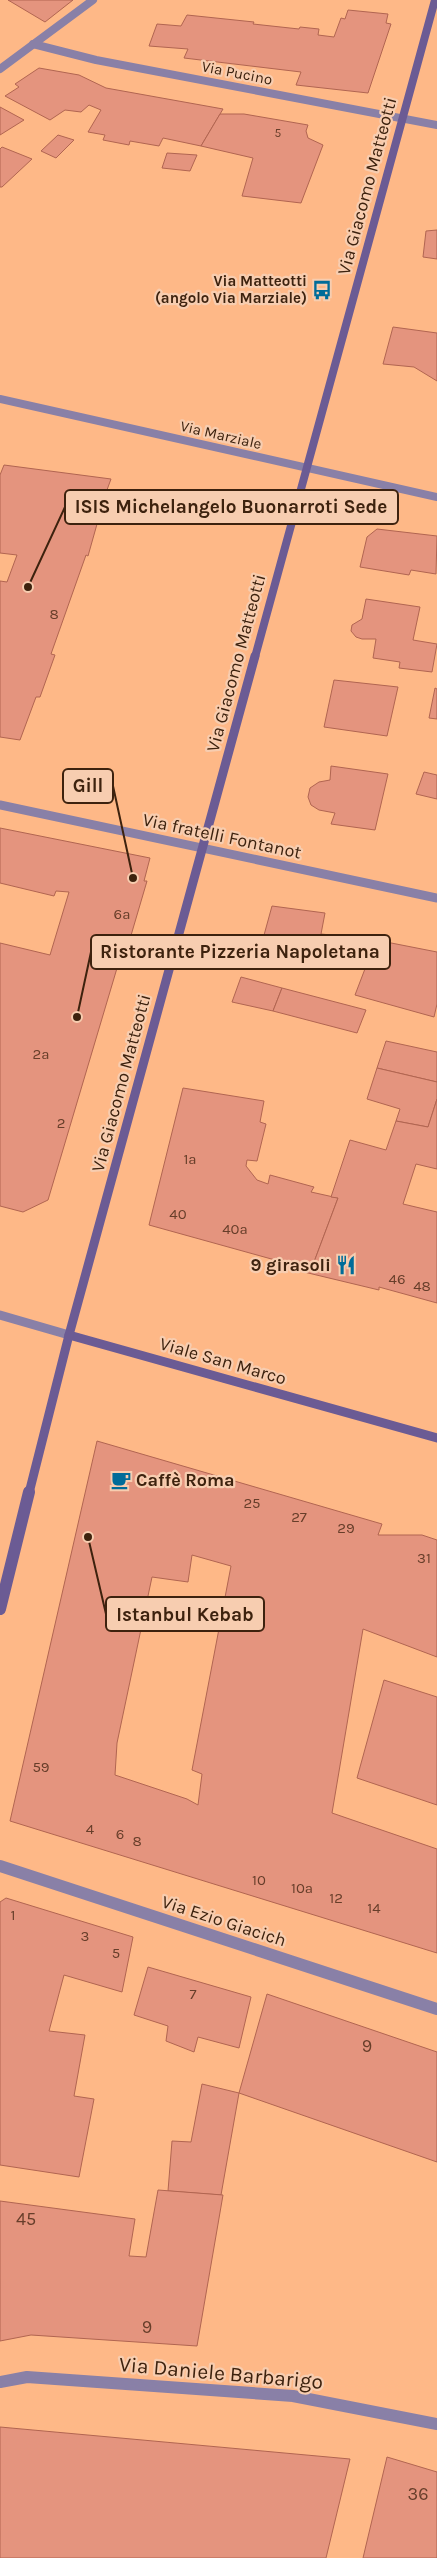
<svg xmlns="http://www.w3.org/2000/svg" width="437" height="2558" viewBox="0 0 437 2558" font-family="Karla,sans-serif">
	<rect width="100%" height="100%" fill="#feb887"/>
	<g fill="#e4947e" stroke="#b16551" fill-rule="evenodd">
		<path d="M8,0H73L45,22Z"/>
		<path d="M348,10L388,14L386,23L391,24L368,93L296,85L301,72L184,58L188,49L149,46L157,24L181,26L187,15L254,22L253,24L299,29L300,27L319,29L318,35L334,37L341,18L345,19Z"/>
		<path d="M39,68L79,75L106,88L223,109L201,146L163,138L159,146L130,141L129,145L103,140L105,135L88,132L101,110L89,105L81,112L65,110L50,120L5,96L19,87L15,84Z"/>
		<path d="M0,107L24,120L0,135Z"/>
		<path d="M220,114H244L308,125L306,131L308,138L323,145L301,203L242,196L253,158L201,146Z"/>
		<path d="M58,135L74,140L56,158L41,151Z"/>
		<path d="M2,147L32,159L2,187H0V149Z"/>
		<path d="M167,153L197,155L190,171L162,168Z"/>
		<path d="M437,230V259L423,257L426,231Z"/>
		<path d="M393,327L437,333V381L414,367L383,364Z"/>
		<path d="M4,465L111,479L97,517H99L88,556L86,555L51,654L55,655L40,697H36L20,740L0,737V581L7,582L17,555L0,553V475Z"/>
		<path d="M377,529L437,536L436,574L411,570L409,575L360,567L367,537Z"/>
		<path d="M366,599L420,607L413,640L437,644L432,672L399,668L400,662L373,658L376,639H362L356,637L351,631L352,625L362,619Z"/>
		<path d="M334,680L398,687L387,736L324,727Z"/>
		<path d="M435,688L437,689V719L429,718Z"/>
		<path d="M331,766L388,774L375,830L331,824L335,813L319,810L311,805L308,797L310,788L319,782L330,780Z"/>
		<path d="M424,772L437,775V799L416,794Z"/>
		<path d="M0,828L150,858L144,881H147L127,949L123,948L48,1200L23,1212L0,1206V943L50,955L69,892L56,891L54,896L0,883Z"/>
		<path d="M272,906L325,913L321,934L331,935L325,966L258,957Z"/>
		<path d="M376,940L437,952V1004L434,1017L355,995Z"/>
		<path d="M241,977L282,988L273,1011L232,1002Z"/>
		<path d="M282,988L366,1010L357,1033L273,1011Z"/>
		<path d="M386,1041L437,1052V1082L377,1068Z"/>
		<path d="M377,1068L437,1082V1099L428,1127L396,1121L400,1109L367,1099Z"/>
		<path d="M183,1088L264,1101L260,1122L266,1124L257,1161L247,1160L246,1166L257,1180L268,1184L270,1175L314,1187L311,1192L338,1198L311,1270L149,1225Z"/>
		<path d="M437,1099V1169L416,1164L403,1204L437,1212V1303L379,1287V1290L304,1272L305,1269L311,1270L338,1198L331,1197L350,1140L386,1150L396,1121L428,1127Z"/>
		<path d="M97,1441L382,1524L378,1535H422L437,1540V1657L363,1629L332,1813L437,1849V1953L10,1821ZM192,1555L231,1566L192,1770L202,1774L198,1805L187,1799L115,1775L117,1743L152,1577L188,1582Z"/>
		<path d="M384,1680L437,1697V1805L357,1778Z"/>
		<path d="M6,1898L133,1937L122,1992L64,1975L49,2031L85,2035L74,2096L94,2099L79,2177L0,2165V1902Z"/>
		<path d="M148,1967L251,1997L239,2048L198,2037L194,2052L166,2041L168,2026L134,2015Z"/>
		<path d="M267,1994L437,2052V2162L239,2093Z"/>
		<path d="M202,2084L239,2093L221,2195L168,2191L172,2141L191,2142Z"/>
		<path d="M158,2190L223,2195L197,2346L31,2335L0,2341V2201L135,2219L129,2256L146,2257Z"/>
		<path d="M0,2427L350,2459L326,2558H0Z"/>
		<path d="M387,2457L437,2472V2558H363Z"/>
	</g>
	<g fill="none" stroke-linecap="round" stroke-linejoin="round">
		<g stroke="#8980a7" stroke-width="8">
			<path d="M33,44L96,60L437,125"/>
			<path d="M0,69L93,0"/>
			<path d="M0,399L437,497"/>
		</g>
		<path stroke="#8980a7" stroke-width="9" d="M0,805L437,898"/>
		<g stroke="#8980a7" stroke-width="12">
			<path d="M0,1866L437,2009"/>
			<path d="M0,2382L27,2377L293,2396L437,2424"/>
		</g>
		<path stroke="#8980a7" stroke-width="9" d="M0,1315L69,1335"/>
		<path stroke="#6b5b94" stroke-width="8" d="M255,657L435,0"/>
		<g stroke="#6b5b94" stroke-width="9">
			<path d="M69,1335L437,1438"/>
			<path d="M29,1493L69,1335L255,656"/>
		</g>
		<path stroke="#6b5b94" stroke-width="12" d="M0,1609L29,1492"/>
	</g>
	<defs>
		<symbol id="bus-bare" viewBox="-9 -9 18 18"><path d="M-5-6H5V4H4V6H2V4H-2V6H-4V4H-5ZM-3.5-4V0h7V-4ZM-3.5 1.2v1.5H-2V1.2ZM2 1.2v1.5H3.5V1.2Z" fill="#006c99" stroke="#f7cdb0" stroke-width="2.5" paint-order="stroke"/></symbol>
		<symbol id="restaurant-bare" viewBox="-9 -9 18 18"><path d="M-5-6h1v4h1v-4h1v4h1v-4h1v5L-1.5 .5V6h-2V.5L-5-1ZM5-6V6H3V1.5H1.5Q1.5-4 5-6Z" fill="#006c99" stroke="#f7cdb0" stroke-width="2.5" paint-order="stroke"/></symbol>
		<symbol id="cafe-bare" viewBox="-9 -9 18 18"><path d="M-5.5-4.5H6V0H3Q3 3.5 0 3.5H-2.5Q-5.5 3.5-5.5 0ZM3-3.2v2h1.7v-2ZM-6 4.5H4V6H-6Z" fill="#006c99" stroke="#f7cdb0" stroke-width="2.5" paint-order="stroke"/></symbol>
	</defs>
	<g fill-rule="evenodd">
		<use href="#bus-bare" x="308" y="276" width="28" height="28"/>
		<use href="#restaurant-bare" x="332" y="1251" width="28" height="28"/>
		<use href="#cafe-bare" x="107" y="1466" width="28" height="28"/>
	</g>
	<g text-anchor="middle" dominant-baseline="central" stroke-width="4.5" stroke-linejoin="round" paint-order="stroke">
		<g font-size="12" fill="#673e2a">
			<text x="278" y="133">5</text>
		</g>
		<g font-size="15" fill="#3d220e" stroke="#f7cdb0">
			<text transform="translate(237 73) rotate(11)">Via Pucino</text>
			<text transform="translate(221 435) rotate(13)">Via Marziale</text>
		</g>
		<g font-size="15" font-weight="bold" fill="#3d220e" stroke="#f7cdb0" text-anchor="end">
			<text x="307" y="281">Via Matteotti<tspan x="307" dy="17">(angolo Via Marziale)</tspan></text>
		</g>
		<g font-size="15" fill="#673e2a">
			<text x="54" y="614">8</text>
			<text x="122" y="914">6a</text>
			<text x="41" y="1054">2a</text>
			<text x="61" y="1123">2</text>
			<text x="190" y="1159">1a</text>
			<text x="178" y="1214">40</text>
			<text x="235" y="1229">40a</text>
			<text x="397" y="1279">46</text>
			<text x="422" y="1286">48</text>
			<text x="252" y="1503">25</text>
			<text x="299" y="1517">27</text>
			<text x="346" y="1528">29</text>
			<text x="424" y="1558">31</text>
			<text x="41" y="1767">59</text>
			<text x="90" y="1829">4</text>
			<text x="120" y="1834">6</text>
			<text x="137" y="1841">8</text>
			<text x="259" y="1880">10</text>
			<text x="302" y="1888">10a</text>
			<text x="336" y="1898">12</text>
			<text x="374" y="1908">14</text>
			<text x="13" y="1915">1</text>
			<text x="85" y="1936">3</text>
			<text x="116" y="1953">5</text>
			<text x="193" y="1994">7</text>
		</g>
		<g font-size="18" fill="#3d220e" stroke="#f7cdb0">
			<text transform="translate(367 186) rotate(-75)">Via Giacomo Matteotti</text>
			<text transform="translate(236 663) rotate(-75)">Via Giacomo Matteotti</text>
			<text transform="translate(222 836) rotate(12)">Via fratelli Fontanot</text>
			<text transform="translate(121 1083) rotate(-75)">Via Giacomo Matteotti</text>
			<text transform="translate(223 1361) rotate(16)">Viale San Marco</text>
			<text transform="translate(224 1921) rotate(18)">Via Ezio Giacich</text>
		</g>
		<g font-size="18" font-weight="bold" fill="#3d220e" stroke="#f7cdb0" text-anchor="end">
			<text x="331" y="1265">9 girasoli</text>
			<text x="136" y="1480" text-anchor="start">Caffè Roma</text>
		</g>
		<g font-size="18" fill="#673e2a">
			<text x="367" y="2046">9</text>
			<text x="26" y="2219">45</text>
			<text x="147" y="2327">9</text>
			<text x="418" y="2494">36</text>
		</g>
		<g font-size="21" fill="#3d220e" stroke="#f7cdb0">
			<text transform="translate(221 2373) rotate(5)">Via Daniele Barbarigo</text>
		</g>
	</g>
	<path fill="none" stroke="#3d220e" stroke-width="2" d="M28 587L65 507M133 878L113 786M77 1017L91 952M88 1537L106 1614"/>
	<g fill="#3d220e" stroke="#f7cdb0" stroke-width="2">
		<circle cx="28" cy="587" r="5"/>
		<circle cx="133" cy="878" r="5"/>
		<circle cx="77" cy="1017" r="5"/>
		<circle cx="88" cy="1537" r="5"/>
	</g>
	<g fill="#f7cdb0" stroke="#3d220e" stroke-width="2">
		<rect x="65" y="490" width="333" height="34" rx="5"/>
		<rect x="63" y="769" width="50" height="34" rx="5"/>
		<rect x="91" y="935" width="299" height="34" rx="5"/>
		<rect x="106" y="1597" width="158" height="34" rx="5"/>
	</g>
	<g font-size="19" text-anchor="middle" font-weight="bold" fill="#3d220e">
		<text x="231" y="513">ISIS Michelangelo Buonarroti Sede</text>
		<text x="88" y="792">Gill</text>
		<text x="240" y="958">Ristorante Pizzeria Napoletana</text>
		<text x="185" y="1621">Istanbul Kebab</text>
	</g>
</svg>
